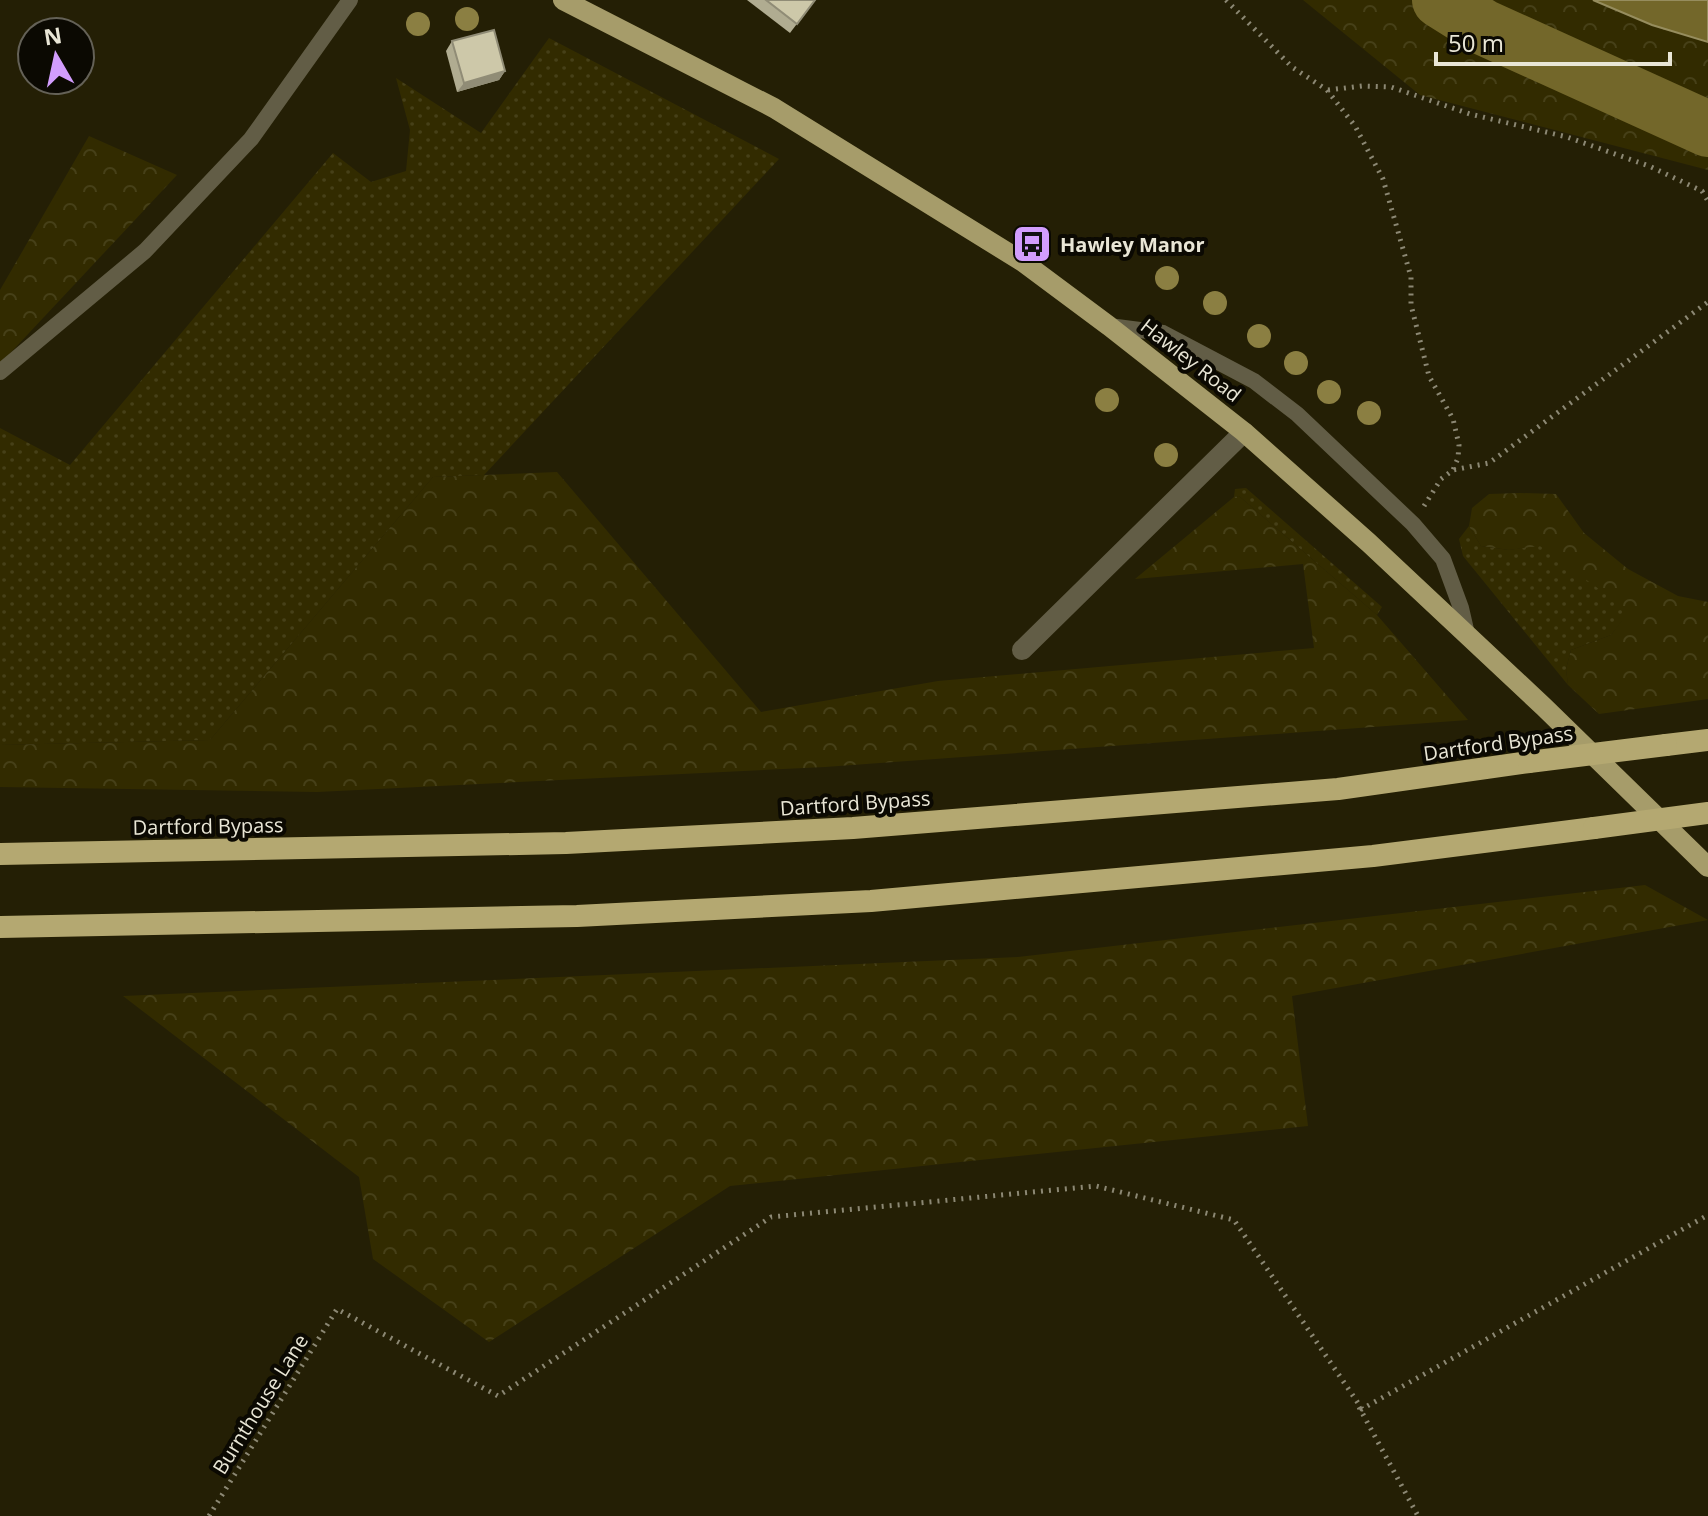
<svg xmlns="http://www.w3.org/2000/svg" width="1708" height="1516" viewBox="0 0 1708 1516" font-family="'Open Sans',sans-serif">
	<defs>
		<pattern id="grass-dots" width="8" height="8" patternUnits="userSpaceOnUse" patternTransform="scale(2)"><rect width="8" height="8" fill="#322b00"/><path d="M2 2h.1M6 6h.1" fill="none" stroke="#464018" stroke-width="1.8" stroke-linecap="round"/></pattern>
		<pattern id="forest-crowns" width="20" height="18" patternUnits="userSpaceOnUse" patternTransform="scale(2)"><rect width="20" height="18" fill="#322b00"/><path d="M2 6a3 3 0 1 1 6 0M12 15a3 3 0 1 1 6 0" fill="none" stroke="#464018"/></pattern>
	</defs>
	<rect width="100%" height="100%" fill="#241f05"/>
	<g fill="url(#grass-dots)">
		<path d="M549,38L779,159L484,475L433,477L210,740L0,745V428L70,465L333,153L371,182L406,171L410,130L396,78L481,133Z"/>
		<path d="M1246,488L1382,607L1377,615L1239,496L1234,497L1235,489Z"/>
		<path d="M1469,526L1481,546L1509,550L1540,545L1630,611L1611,635L1571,650L1566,669L1568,685L1463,556L1459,539Z"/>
	</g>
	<g fill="url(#forest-crowns)">
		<path d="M1303,0H1595L1691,33L1708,42V170L1420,95Z"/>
		<path d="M89,136L177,175L0,364V290Z"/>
		<path d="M557,472L761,712L938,681L1314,648L1303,564L1135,579L1234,497L1239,496L1377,615L1468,720L825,767L317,792L0,787V745L210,740L433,477Z"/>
		<path d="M1520,493L1556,494L1584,533L1628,569L1678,596L1708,602V699L1599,714L1568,685L1566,669L1571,650L1611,635L1629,611L1540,546L1509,550L1481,546L1469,526L1472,508L1489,494Z"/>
		<path d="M1645,885L1708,920L1292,996L1308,1126L730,1186L489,1342L373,1259L359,1177L123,996L1018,957Z"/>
	</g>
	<path fill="#73672a" stroke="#968d5e" stroke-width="2" d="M1593,0H1708V42L1652,25Z"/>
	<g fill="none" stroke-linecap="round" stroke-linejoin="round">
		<path stroke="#73672a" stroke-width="56" d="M1440,0L1483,27L1708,129"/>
		<g stroke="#8c8874" stroke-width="5" stroke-dasharray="2 6" stroke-linecap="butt">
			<path d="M1226,0L1292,67L1327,90L1355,126L1383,179L1411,277V305L1429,376L1453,419L1459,445L1458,458L1453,470"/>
			<path d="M1328,90L1362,86L1391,87L1470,114L1567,137L1649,166L1702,191L1708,201"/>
			<path d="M1424,506L1441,479L1453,470L1489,463L1708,302"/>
			<path d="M1359,1407L1418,1516"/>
			<path d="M209,1516L337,1309L498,1396L771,1217L1096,1186L1234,1220L1362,1409L1708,1215"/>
		</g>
		<g stroke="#625d46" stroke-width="16">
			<path d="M1109,326L1163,333L1254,381L1297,414L1413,524L1443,559L1461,608L1467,634"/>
			<path d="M0,372L145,251L251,139L350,0"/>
		</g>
		<path stroke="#625d46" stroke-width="20" d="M1022,650L1244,432"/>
		<path stroke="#a69c6a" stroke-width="20" d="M563,0L774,108L1023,262L1109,326L1244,432L1369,543L1544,707L1708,867"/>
		<g stroke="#b4a871" stroke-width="22">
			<path d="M1666,745L1708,740"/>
			<path d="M0,854L566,843L853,828L1338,789L1529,762"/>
			<path d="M0,927L577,916L871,901L1373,856L1594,828"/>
		</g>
		<g stroke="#b4a871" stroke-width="22">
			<path d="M1529,762L1666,745"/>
			<path d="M1594,828L1708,813"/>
		</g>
	</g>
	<g fill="#8b7f42">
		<circle cx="467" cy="19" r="12"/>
		<circle cx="418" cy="24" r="12"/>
		<circle cx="1167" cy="278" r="12"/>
		<circle cx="1215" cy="303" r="12"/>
		<circle cx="1259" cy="336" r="12"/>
		<circle cx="1296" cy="363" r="12"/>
		<circle cx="1329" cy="392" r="12"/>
		<circle cx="1107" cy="400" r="12"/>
		<circle cx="1369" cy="413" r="12"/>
		<circle cx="1166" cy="455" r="12"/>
	</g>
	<g fill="#b0ac91">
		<path d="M747,0H815L790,33Z"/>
		<path d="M452,41L505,71L499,80L457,92L446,51Z"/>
	</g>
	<path fill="#908c76" d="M505,71L499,80L457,92L464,83Z"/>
	<g fill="#cdc8a9" stroke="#908c76" stroke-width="2">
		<path d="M766,0H815L797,24Z"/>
		<path d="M494,30L505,71L464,83L452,41Z"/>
	</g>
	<defs>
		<symbol id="bus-square" viewBox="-11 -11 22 22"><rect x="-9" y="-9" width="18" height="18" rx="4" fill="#d29dfd" stroke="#0b0902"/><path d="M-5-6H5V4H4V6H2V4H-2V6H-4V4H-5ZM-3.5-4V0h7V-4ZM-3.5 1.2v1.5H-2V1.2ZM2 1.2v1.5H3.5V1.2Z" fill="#111"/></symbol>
	</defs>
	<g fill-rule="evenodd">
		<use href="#bus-square" x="1010" y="222" width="44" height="44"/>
	</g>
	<g text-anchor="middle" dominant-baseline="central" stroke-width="8" stroke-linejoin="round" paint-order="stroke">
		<g font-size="20" font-weight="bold" fill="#e9e6d6" stroke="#0b0902" text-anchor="start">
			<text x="1060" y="244">Hawley Manor</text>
		</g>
		<g font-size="20" fill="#e9e6d6" stroke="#0b0902">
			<text transform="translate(1191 360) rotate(38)">Hawley Road</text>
			<text transform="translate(1498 743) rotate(-8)">Dartford Bypass</text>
			<text transform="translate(855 803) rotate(-4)">Dartford Bypass</text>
			<text transform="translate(208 826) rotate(-1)">Dartford Bypass</text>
			<text transform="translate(260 1404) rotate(-58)">Burnthouse Lane</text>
		</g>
	</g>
	<g transform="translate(56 56) rotate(351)"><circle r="38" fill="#0b0902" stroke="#646157" stroke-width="2"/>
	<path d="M0-6L14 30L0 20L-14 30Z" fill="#d29dfd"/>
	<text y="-12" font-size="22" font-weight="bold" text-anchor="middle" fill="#e9e6d6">N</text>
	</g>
	<path d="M1436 52v12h234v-12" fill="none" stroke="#e9e6d6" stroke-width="4"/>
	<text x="1448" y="52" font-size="24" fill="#e9e6d6" stroke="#0b0902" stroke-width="6" paint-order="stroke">50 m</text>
</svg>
